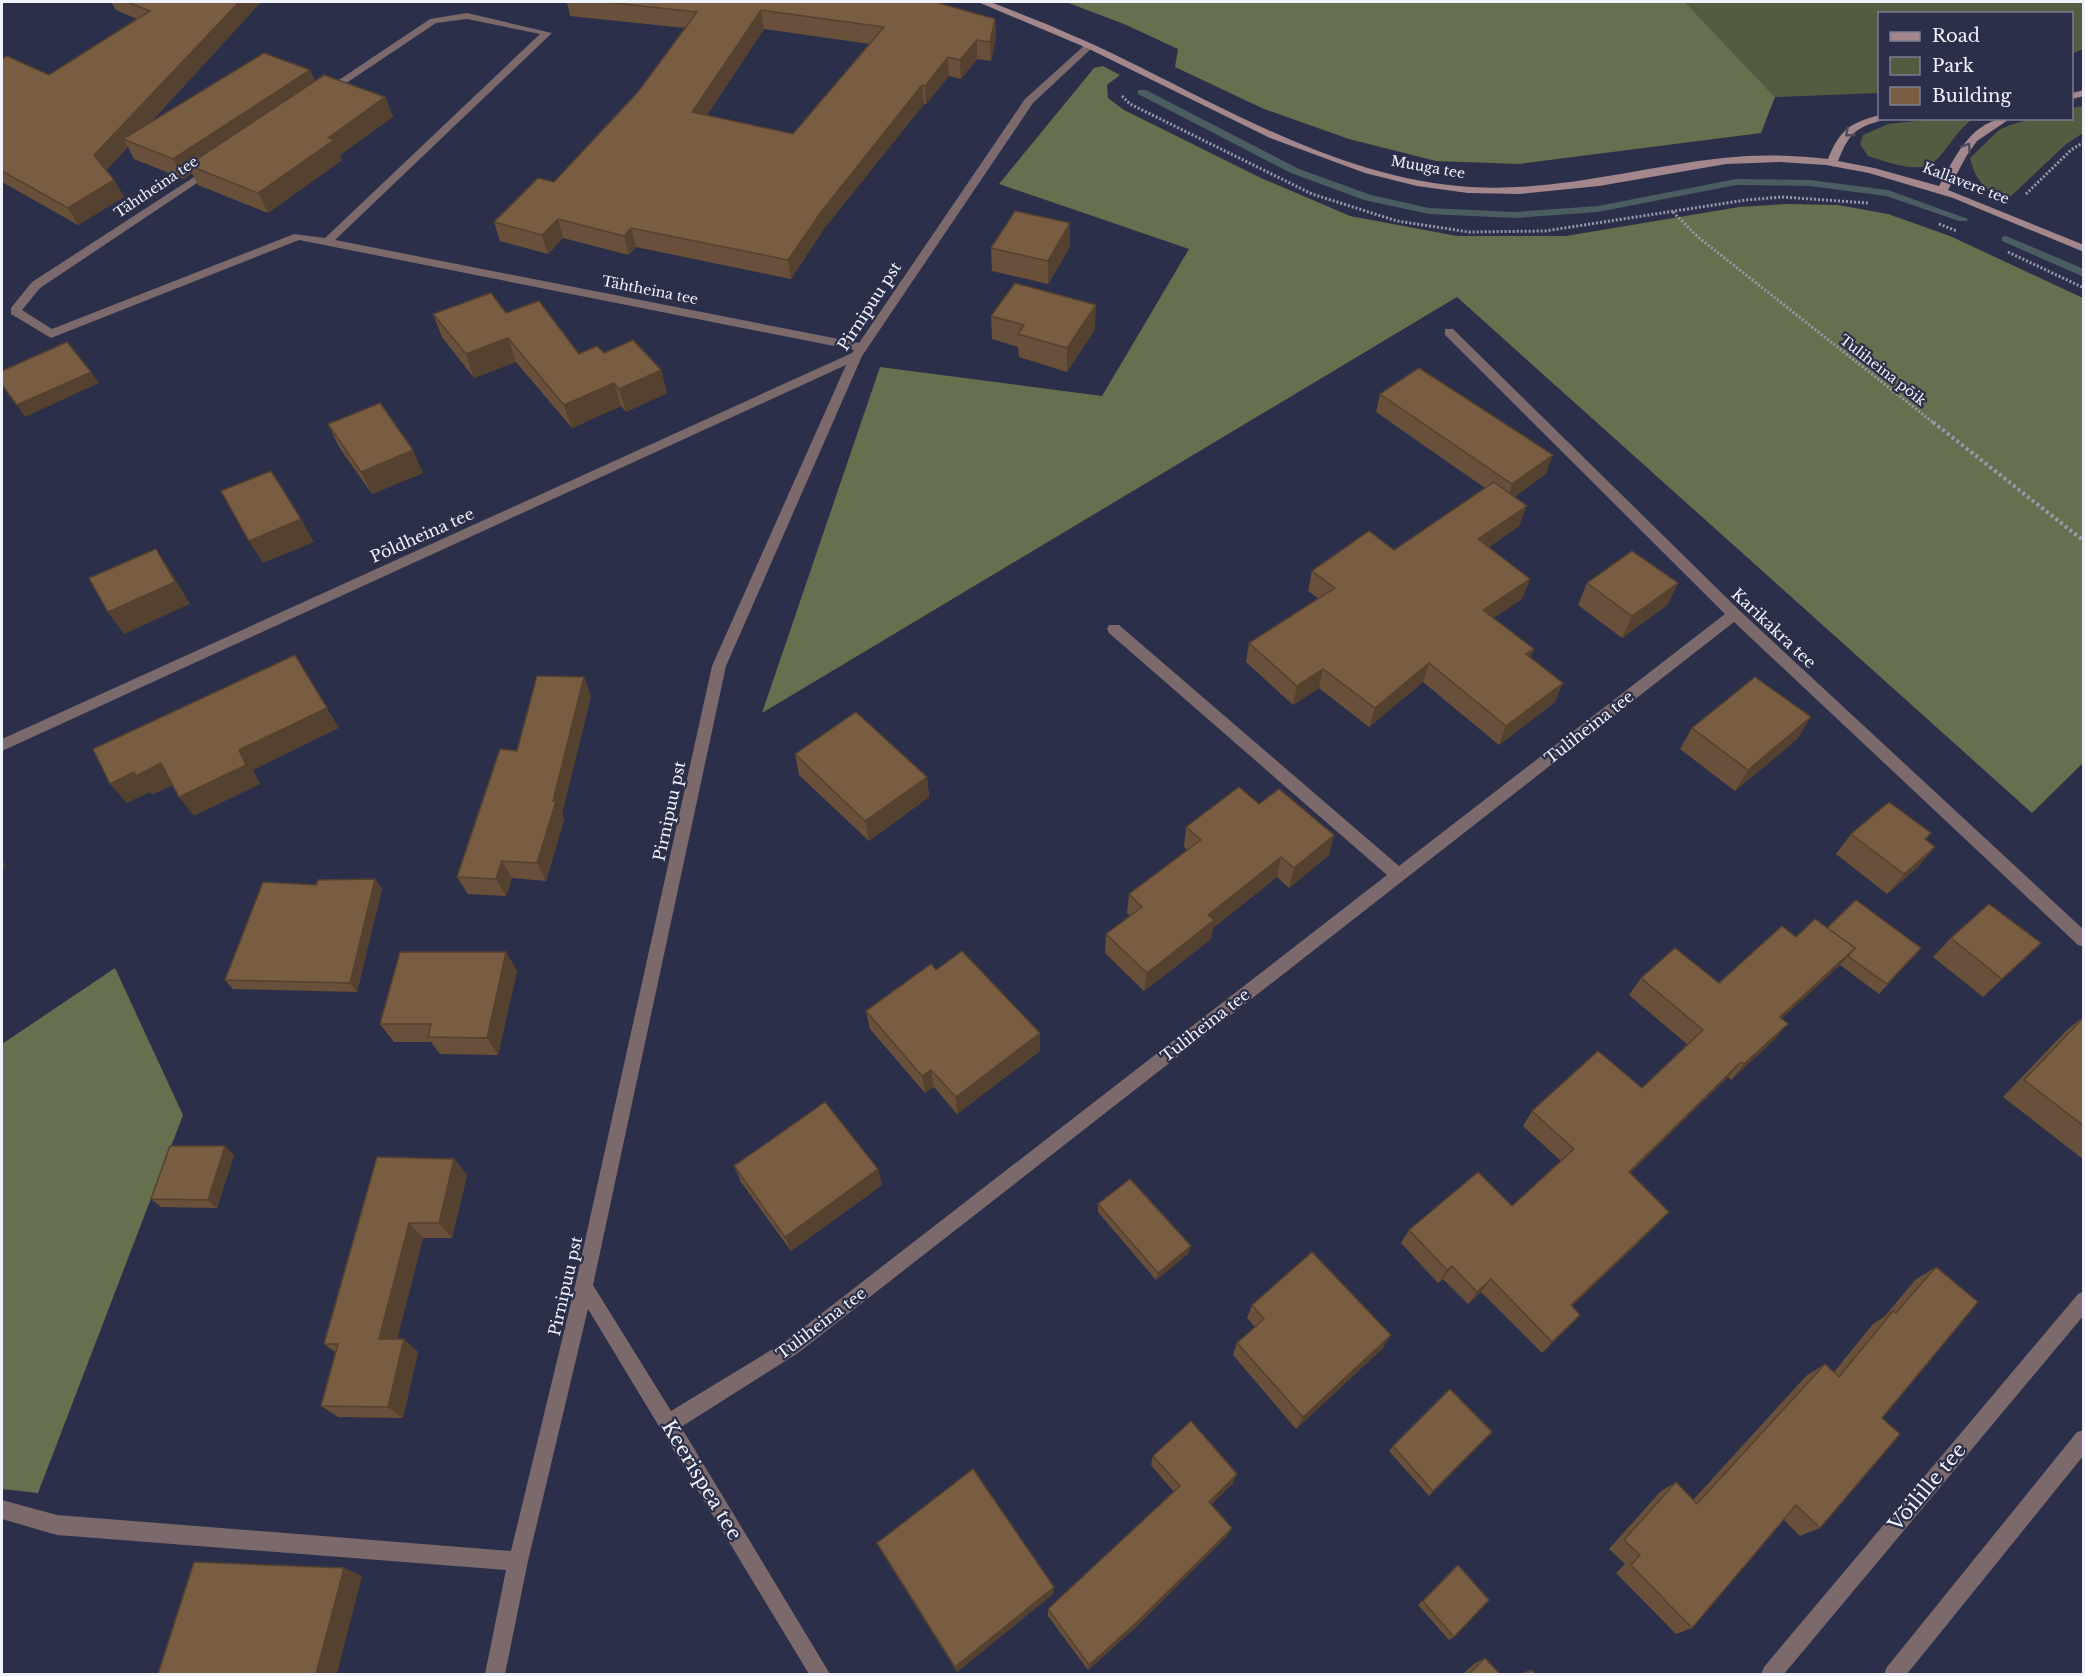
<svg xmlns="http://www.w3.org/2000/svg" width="2085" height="1676" viewBox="0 0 2085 1676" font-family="'Libre Baskerville',serif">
	<rect width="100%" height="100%" fill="#2c2f49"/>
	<g fill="#535b40">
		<path d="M1685,2H2083V49L2072,54V14H1880L1879,93L1775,97Z"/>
		<path d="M2083,106V133L2065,145L2007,200C1986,192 1975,180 1970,158L1999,130L2010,125L2030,119L2072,118V108Z"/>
		<path d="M1942,118L1973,119C1955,131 1946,154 1932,163C1916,174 1885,161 1868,156L1860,144L1863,135L1888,124Z"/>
	</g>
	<g fill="#66704e">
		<path d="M1066,2H1685L1775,97L1761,133L1519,164L1436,161L1349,139L1264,109L1175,67L1178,49L1124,24Z"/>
		<path d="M1103,66L1120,75L1107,85L1108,98L1124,110L1261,178L1350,216L1457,236H1566L1739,207L1788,204L1838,205L1888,214L1950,236L2083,298V763L2032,813L1457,297L762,713L880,367L1102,396L1189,249L999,184L1094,68Z"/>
		<path d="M115,968L183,1115L38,1493L2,1489V1044Z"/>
	</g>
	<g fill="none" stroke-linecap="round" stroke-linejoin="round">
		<g fill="#4a5d61" fill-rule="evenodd">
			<path d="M1138,90H1146L1299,169L1371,195L1429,208L1515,212L1598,206L1736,179L1810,180L1888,190L1968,219L1967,221H1959L1886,196L1810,186L1736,185L1598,212L1515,218L1429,214L1364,200L1291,173L1138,94Z"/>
			<path d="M2006,236L2084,269V277L2002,241V237Z"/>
		</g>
		<g stroke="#9799aa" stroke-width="3" stroke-dasharray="2 2" stroke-linecap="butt">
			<path d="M1122,96L1130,104L1312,194L1397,221L1469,232L1545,231L1746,200L1782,197L1868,203"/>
			<path d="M2026,194L2071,150L2084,142"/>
			<path d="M1673,212L1698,237L1935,424"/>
			<path d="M1939,224L1957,231"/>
			<path d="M2008,252L2084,288"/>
		</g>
		<path stroke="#9799aa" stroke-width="4" stroke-dasharray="3 3" stroke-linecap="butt" d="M1933,422L2084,541"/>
		<g fill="#7b696c" fill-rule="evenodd">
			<path d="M467,13L552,33L335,240L859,343L1025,99L1086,44L1094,46L1033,103L862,356L726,666L593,1285L671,1411L786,1341L1387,875L1109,633L1107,629L1109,625H1119L1399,866L1725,614L1445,335V329H1453L1739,610L2084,930V947L2078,945L1734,622L798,1353L681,1427L830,1674H809L588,1309L528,1561L505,1674H485L506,1570L57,1535L2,1519V1500L57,1515L511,1551L575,1286L712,666L846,365L2,751V739L852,353L854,350L299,240L51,338L11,314V308L32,282L211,166L216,169L215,171L40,288L22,310L52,329L294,234L325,238L540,34L467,19L436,23L330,94L321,92L430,19Z"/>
			<path d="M2084,1291V1315L1784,1674H1761L1764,1667L2078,1294Z"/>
			<path d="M2084,1430V1455L1907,1674H1884L1887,1667L2077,1432Z"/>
		</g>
		<g fill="#a4878c" fill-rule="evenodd">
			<path d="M978,2H990C1041,21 1091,42 1140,67C1244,119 1353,180 1471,187C1558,192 1639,167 1723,158C1758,154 1794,155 1828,159C1840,130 1849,123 1880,115V118H1885L1884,120C1855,127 1849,134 1838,161L1874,168L1939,186C1955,157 1972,118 2011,118L1977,141L1967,155L1948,190L2084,245V252L1953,198L1869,173L1826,165L1780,162L1726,164L1599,186L1520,194L1468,193L1417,186L1365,173L1270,138L1087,48Z"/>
			<path d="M2084,90V96L2072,99V93Z"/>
		</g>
	</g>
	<g fill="#68503a" fill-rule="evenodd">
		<path d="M111,2H261L151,122L310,70L315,81L385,97L393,117L340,155L342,160L268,213L198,185L192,173L184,179L134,159L128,147L106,170L114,180L124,197L78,225L2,182V59L49,75L137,19L116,10Z"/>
		<path d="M567,2H935L995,19L996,37L991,61L977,59L961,79L949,76L926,104H924L823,230L791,279L636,247L629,255L563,238L548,254L500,241L494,222L554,182L638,92L685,28L570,16ZM764,29L870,44L793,134L707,115Z"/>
		<path d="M1070,247L1048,284L992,271L991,248Z"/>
		<path d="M506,313L579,354L604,353L661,370L667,393L626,412L621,406L572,428L516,362L474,378L442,337L433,314Z"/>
		<path d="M991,316L1095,329L1067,372L1019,357L1018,347L992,339Z"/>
		<path d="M1380,394L1546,474L1514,497L1519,526L1489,547L1530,579L1522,599L1493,618L1534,649L1530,658L1555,702L1499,745L1423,682L1369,727L1319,688L1293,705L1246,662L1249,643L1318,598L1308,591L1312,571L1394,550L1485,488L1376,412Z"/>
		<path d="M328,424L423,473L372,494L339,447Z"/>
		<path d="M1587,583H1678L1667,605L1622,638L1578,605Z"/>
		<path d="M591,696L562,814L564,819L546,881L512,878L506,896L468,894L457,877L517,751Z"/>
		<path d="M1811,717L1797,739L1735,791L1680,749L1692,728Z"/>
		<path d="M795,754L927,777L929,797L869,841L799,775Z"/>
		<path d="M1259,804L1334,835L1329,855L1289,888L1277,877L1213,928L1211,939L1144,991L1105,953L1106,934L1130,916L1127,913L1129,894L1187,850L1184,847L1186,827Z"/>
		<path d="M1931,833L1926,840L1918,867L1887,894L1836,854L1851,834Z"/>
		<path d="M375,879L382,889L357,992L233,989L225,980L316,885Z"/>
		<path d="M1827,928L1921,948L1879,994L1840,965L1782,1018L1774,1040L1731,1080L1728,1077L1630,1173L1656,1226L1572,1306L1580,1315L1542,1353L1481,1292L1468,1304L1443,1279L1438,1283L1401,1243L1409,1230L1512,1206L1561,1161L1523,1126L1532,1111L1642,1088L1688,1045L1629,995L1641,978L1719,983L1796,937Z"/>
		<path d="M1951,938L2041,943L1983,997L1933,957Z"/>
		<path d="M506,952L517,971L498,1055L440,1054L431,1042H394L380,1024Z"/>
		<path d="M936,970L1040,1033V1051L957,1114L934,1087L925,1093L870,1029L866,1011Z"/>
		<path d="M2084,1016V1160L2003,1097L2066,1031Z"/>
		<path d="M234,1155L217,1208L161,1207L151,1199Z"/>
		<path d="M454,1159L467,1175L452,1238H423L397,1339L418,1352L403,1418L338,1417L321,1406L335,1352L324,1344Z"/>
		<path d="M734,1166L878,1169L882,1185L791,1251L741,1182Z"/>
		<path d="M1098,1204L1189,1253L1156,1280L1098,1212Z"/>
		<path d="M1936,1267L1882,1418L1820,1528L1800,1536L1784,1520L1692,1628L1676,1634L1616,1573L1625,1564L1609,1549L1660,1492L1676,1482L1693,1500L1806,1376L1825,1364L1834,1372L1873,1324L1885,1316L1915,1280Z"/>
		<path d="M1252,1305L1383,1348L1296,1429L1233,1355L1237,1343L1255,1327L1247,1318Z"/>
		<path d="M1492,1432L1429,1496L1389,1451L1393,1446Z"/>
		<path d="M1153,1456L1233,1483L1211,1505L1227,1536L1135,1628L1088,1670L1048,1616V1609L1174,1492L1151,1465Z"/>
		<path d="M877,1543L1053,1594L957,1672L881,1551Z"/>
		<path d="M1458,1565L1454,1637L1449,1640L1418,1605L1453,1569Z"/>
		<path d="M1485,1658L1500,1674H1463L1474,1664Z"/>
		<path d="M1531,1670L1535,1674H1520Z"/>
	</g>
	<g fill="#55412f">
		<path d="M239,2H261L132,142L123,139L128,147L104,173L94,155Z"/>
		<path d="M761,10L764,29L696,131L692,112Z"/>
		<path d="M995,19L996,37L991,61L990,42Z"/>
		<path d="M977,40V59L961,79L960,60Z"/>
		<path d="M948,57L949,76L926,104L925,86Z"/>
		<path d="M310,70L319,90L188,165L192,173L184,179L173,159Z"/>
		<path d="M922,85L924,104L823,230L791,279L788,260L821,212Z"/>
		<path d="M385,97L393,117L340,155L342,160L268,213L258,193L328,138Z"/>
		<path d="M114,180L124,197L78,225L68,208Z"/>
		<path d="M558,219L563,238L548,254L542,235Z"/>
		<path d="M1070,223V247L1048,284V261Z"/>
		<path d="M631,228L636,247L629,255L624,236Z"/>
		<path d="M1096,305L1095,329L1067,372V348Z"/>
		<path d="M508,338L516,362L474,378L466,354Z"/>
		<path d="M661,370L667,393L626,412L619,389Z"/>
		<path d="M91,372L99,383L25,417L17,405Z"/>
		<path d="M614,383L621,406L572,428L564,405Z"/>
		<path d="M413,450L423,473L372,494L361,472Z"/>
		<path d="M1553,455L1546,474L1506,502L1512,484Z"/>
		<path d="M1527,506L1519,526L1472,559L1478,539Z"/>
		<path d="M301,519L314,542L263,563L249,541Z"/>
		<path d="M156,549L171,572L190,604L124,634L108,612Z"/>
		<path d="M1530,579L1522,599L1476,630L1483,610Z"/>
		<path d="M1678,583L1667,605L1622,638L1632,616Z"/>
		<path d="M1534,649L1526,668V654Z"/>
		<path d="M295,655L339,728L253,770L260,784L194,816L179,797L239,750Z"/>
		<path d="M1429,663L1423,682L1369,727L1375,708Z"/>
		<path d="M1323,669L1319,688L1293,705L1297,686Z"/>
		<path d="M584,677L591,696L562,814L564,819L546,881L537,863Z"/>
		<path d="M1563,683L1555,702L1499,745L1506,726Z"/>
		<path d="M1811,717L1797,739L1735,791L1748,770Z"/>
		<path d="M161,763L177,783L152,795L150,792L127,803L110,784L134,772Z"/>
		<path d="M927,777L929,797L869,841L865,821Z"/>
		<path d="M1334,835L1329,855L1289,888L1294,868Z"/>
		<path d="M1935,847L1918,867L1887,894L1904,874Z"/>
		<path d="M1281,857L1277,877L1213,928L1211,939L1144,991L1147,973L1208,915Z"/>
		<path d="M2,860L6,866L2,868Z"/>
		<path d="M502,861L512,878L506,896L496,879Z"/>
		<path d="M375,879L382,889L357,992L350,983Z"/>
		<path d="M1855,948L1840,965L1766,1033L1780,1017Z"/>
		<path d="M506,952L517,971L498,1055L487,1038Z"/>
		<path d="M1788,1024L1774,1040L1731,1080L1744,1064Z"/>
		<path d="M1040,1033V1051L957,1114L956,1097Z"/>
		<path d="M1741,1062L1728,1077L1617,1186L1629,1172Z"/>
		<path d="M931,1070L934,1087L925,1093L922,1076Z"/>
		<path d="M225,1146L234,1155L217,1208L208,1200Z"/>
		<path d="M454,1159L467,1175L452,1238L439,1223Z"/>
		<path d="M878,1169L882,1185L791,1251L785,1237Z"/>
		<path d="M1669,1212L1656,1226L1560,1317L1571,1305Z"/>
		<path d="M409,1223L423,1238L394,1351L379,1339Z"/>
		<path d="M1191,1246L1189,1253L1156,1280L1158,1273Z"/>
		<path d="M1452,1266L1443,1279L1438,1283L1447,1270Z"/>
		<path d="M1491,1279L1481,1292L1468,1304L1477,1292Z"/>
		<path d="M1580,1315L1569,1327L1542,1353L1552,1342Z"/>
		<path d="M1391,1335L1383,1348L1296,1429L1303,1417Z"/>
		<path d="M404,1339L418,1352L403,1418L388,1407Z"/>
		<path d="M1237,1474L1233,1483L1205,1511L1209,1502Z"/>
		<path d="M1232,1528L1227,1536L1135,1628L1088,1670L1089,1665Z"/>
		<path d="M344,1568L362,1576L337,1674H316Z"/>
		<path d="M1054,1587L1053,1594L957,1672L955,1667Z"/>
	</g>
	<g fill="#795d43" stroke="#55412f" stroke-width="1.5" fill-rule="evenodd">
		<path d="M127,2H239L94,155L114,180L68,208L2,171V59L7,56L49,75L150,11Z"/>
		<path d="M605,2H935L995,19L990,42L977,40L960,60L948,57L925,86L922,85L821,212L788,260L631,228L624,236L558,219L542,235L494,222L538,178L554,182L638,92L697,12ZM761,10L884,27L793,134L692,112Z"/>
		<path d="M264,53L310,70L173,159L123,139Z"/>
		<path d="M324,75L385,97L328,138L334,140L258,193L188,165Z"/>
		<path d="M1015,211L1070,223L1048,261L991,248Z"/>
		<path d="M1015,283L1096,305L1067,348L1018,334L1024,325L991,316Z"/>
		<path d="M491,293L506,313L539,301L579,354L597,346L604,353L633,340L661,370L619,389L614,383L564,405L508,338L466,354L433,314Z"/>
		<path d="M67,342L91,372L17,405L2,385V371Z"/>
		<path d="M1419,368L1553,455L1512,484L1380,394Z"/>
		<path d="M380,403L413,450L361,472L328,424Z"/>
		<path d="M271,471L301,519L249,541L221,491Z"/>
		<path d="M1494,482L1527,506L1478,539L1530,579L1483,610L1534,649L1526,654L1563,683L1506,726L1429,663L1375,708L1323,669L1297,686L1249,643L1335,588L1312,571L1369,531L1394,550Z"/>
		<path d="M156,549L175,582L108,612L89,578Z"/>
		<path d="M1632,551L1678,583L1632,616L1587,583Z"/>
		<path d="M295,655L327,708L239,750L246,765L179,797L161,763L136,776L134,772L110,784L93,749Z"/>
		<path d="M537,676L584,677L553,801H556L537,863L502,861L496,879L457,877L500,749L517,751Z"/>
		<path d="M1755,677L1811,717L1748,770L1692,728Z"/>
		<path d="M856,712L927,777L865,821L795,754Z"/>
		<path d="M1239,787L1259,804L1279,789L1334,835L1294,868L1281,857L1208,915L1214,920L1147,973L1106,934L1142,907L1129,894L1201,840L1186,827Z"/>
		<path d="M1889,802L1931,833L1925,839L1935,847L1904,874L1851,834Z"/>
		<path d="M375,879L350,983L225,980L263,882L316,885L318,880Z"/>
		<path d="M1856,900L1921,948L1887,984L1848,956L1855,948L1827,928Z"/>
		<path d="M1989,904L2041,943L2002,979L1951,938Z"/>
		<path d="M1815,919L1855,948L1780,1017L1788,1024L1744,1064L1741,1062L1629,1172L1669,1212L1571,1305L1580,1315L1552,1342L1491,1279L1477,1292L1452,1266L1447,1270L1409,1230L1478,1172L1512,1206L1574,1149L1532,1111L1598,1051L1642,1088L1703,1030L1641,978L1675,948L1719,983L1782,926L1796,937Z"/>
		<path d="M962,951L1040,1033L956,1097L931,1070L922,1076L866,1011L931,964L936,970Z"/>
		<path d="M400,952H506L487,1038L428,1037L431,1024H380Z"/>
		<path d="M2084,1017V1126L2024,1080Z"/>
		<path d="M825,1102L878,1169L785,1237L734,1166Z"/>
		<path d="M170,1146H225L208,1200L151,1199Z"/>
		<path d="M377,1157L454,1159L439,1223H409L379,1339H404L388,1407L321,1406L338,1344H324Z"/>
		<path d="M1130,1179L1191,1246L1158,1273L1098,1204Z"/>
		<path d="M1312,1252L1391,1335L1303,1417L1237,1343L1264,1319L1252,1305Z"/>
		<path d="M1936,1267L1978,1302L1882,1418L1900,1434L1820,1528L1796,1505L1692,1628L1631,1565L1640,1555L1624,1540L1676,1482L1697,1504L1825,1364L1839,1377L1893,1311L1896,1313Z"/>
		<path d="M1450,1389L1492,1432L1433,1491L1393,1446Z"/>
		<path d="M1191,1421L1237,1474L1209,1502L1232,1528L1137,1622L1089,1665L1048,1609L1180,1486L1153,1456Z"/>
		<path d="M973,1469L1054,1587L955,1667L877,1543Z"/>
		<path d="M194,1562L344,1568L316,1674H158Z"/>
		<path d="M1458,1565L1489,1600L1454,1637L1423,1601Z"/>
		<path d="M1485,1658L1500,1674H1469Z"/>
		<path d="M1531,1670L1535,1674H1527Z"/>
	</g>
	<defs><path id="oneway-chevron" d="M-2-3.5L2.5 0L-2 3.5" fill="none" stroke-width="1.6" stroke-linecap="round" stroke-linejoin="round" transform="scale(1.5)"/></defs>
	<g stroke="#50495d">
		<use href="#oneway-chevron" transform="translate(1849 133) rotate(138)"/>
		<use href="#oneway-chevron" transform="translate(1967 147) rotate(-56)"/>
	</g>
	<g text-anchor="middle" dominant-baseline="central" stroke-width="4.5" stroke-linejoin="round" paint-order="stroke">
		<g font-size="14" fill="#f0f2fc" stroke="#2c2f49">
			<text transform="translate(1428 167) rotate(10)">Muuga tee</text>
			<text transform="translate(1966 183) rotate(21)">Kallavere tee</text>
			<text transform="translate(156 187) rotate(-34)">Tähtheina tee</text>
			<text transform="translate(650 290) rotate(11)">Tähtheina tee</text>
			<text transform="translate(1883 370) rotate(38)">Tuliheina põik</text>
		</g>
		<g font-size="16" fill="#f0f2fc" stroke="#2c2f49">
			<text transform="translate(869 306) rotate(-57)">Pirnipuu pst</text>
			<text transform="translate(422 535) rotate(-24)">Põldheina tee</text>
			<text transform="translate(1774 628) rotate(43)">Karikakra tee</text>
			<text transform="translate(1589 727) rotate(-38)">Tuliheina tee</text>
			<text transform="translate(669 811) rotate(-78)">Pirnipuu pst</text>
			<text transform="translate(1205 1025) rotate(-38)">Tuliheina tee</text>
			<text transform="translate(565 1286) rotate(-77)">Pirnipuu pst</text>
			<text transform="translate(821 1323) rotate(-37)">Tuliheina tee</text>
		</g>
		<g font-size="20" fill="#f0f2fc" stroke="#2c2f49">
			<text transform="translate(702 1480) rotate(59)">Keerispea tee</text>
			<text transform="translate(1927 1487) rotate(-50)">Võilille tee</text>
		</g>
	</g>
	<rect width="2085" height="1676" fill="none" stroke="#f0f2fc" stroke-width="6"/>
	<rect x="1878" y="12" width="195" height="108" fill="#2c2f49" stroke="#7a7d91" stroke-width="1.5"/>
	<rect x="1890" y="32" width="30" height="9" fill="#a4878c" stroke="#7a7d91" stroke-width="1.5"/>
	<text x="1932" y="42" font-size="18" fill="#f0f2fc">Road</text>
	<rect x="1890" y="57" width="30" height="18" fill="#535b40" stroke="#7a7d91" stroke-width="1.5"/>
	<text x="1932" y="72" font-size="18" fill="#f0f2fc">Park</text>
	<rect x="1890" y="87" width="30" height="18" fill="#795d43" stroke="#7a7d91" stroke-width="1.5"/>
	<text x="1932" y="102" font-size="18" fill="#f0f2fc">Building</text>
</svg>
